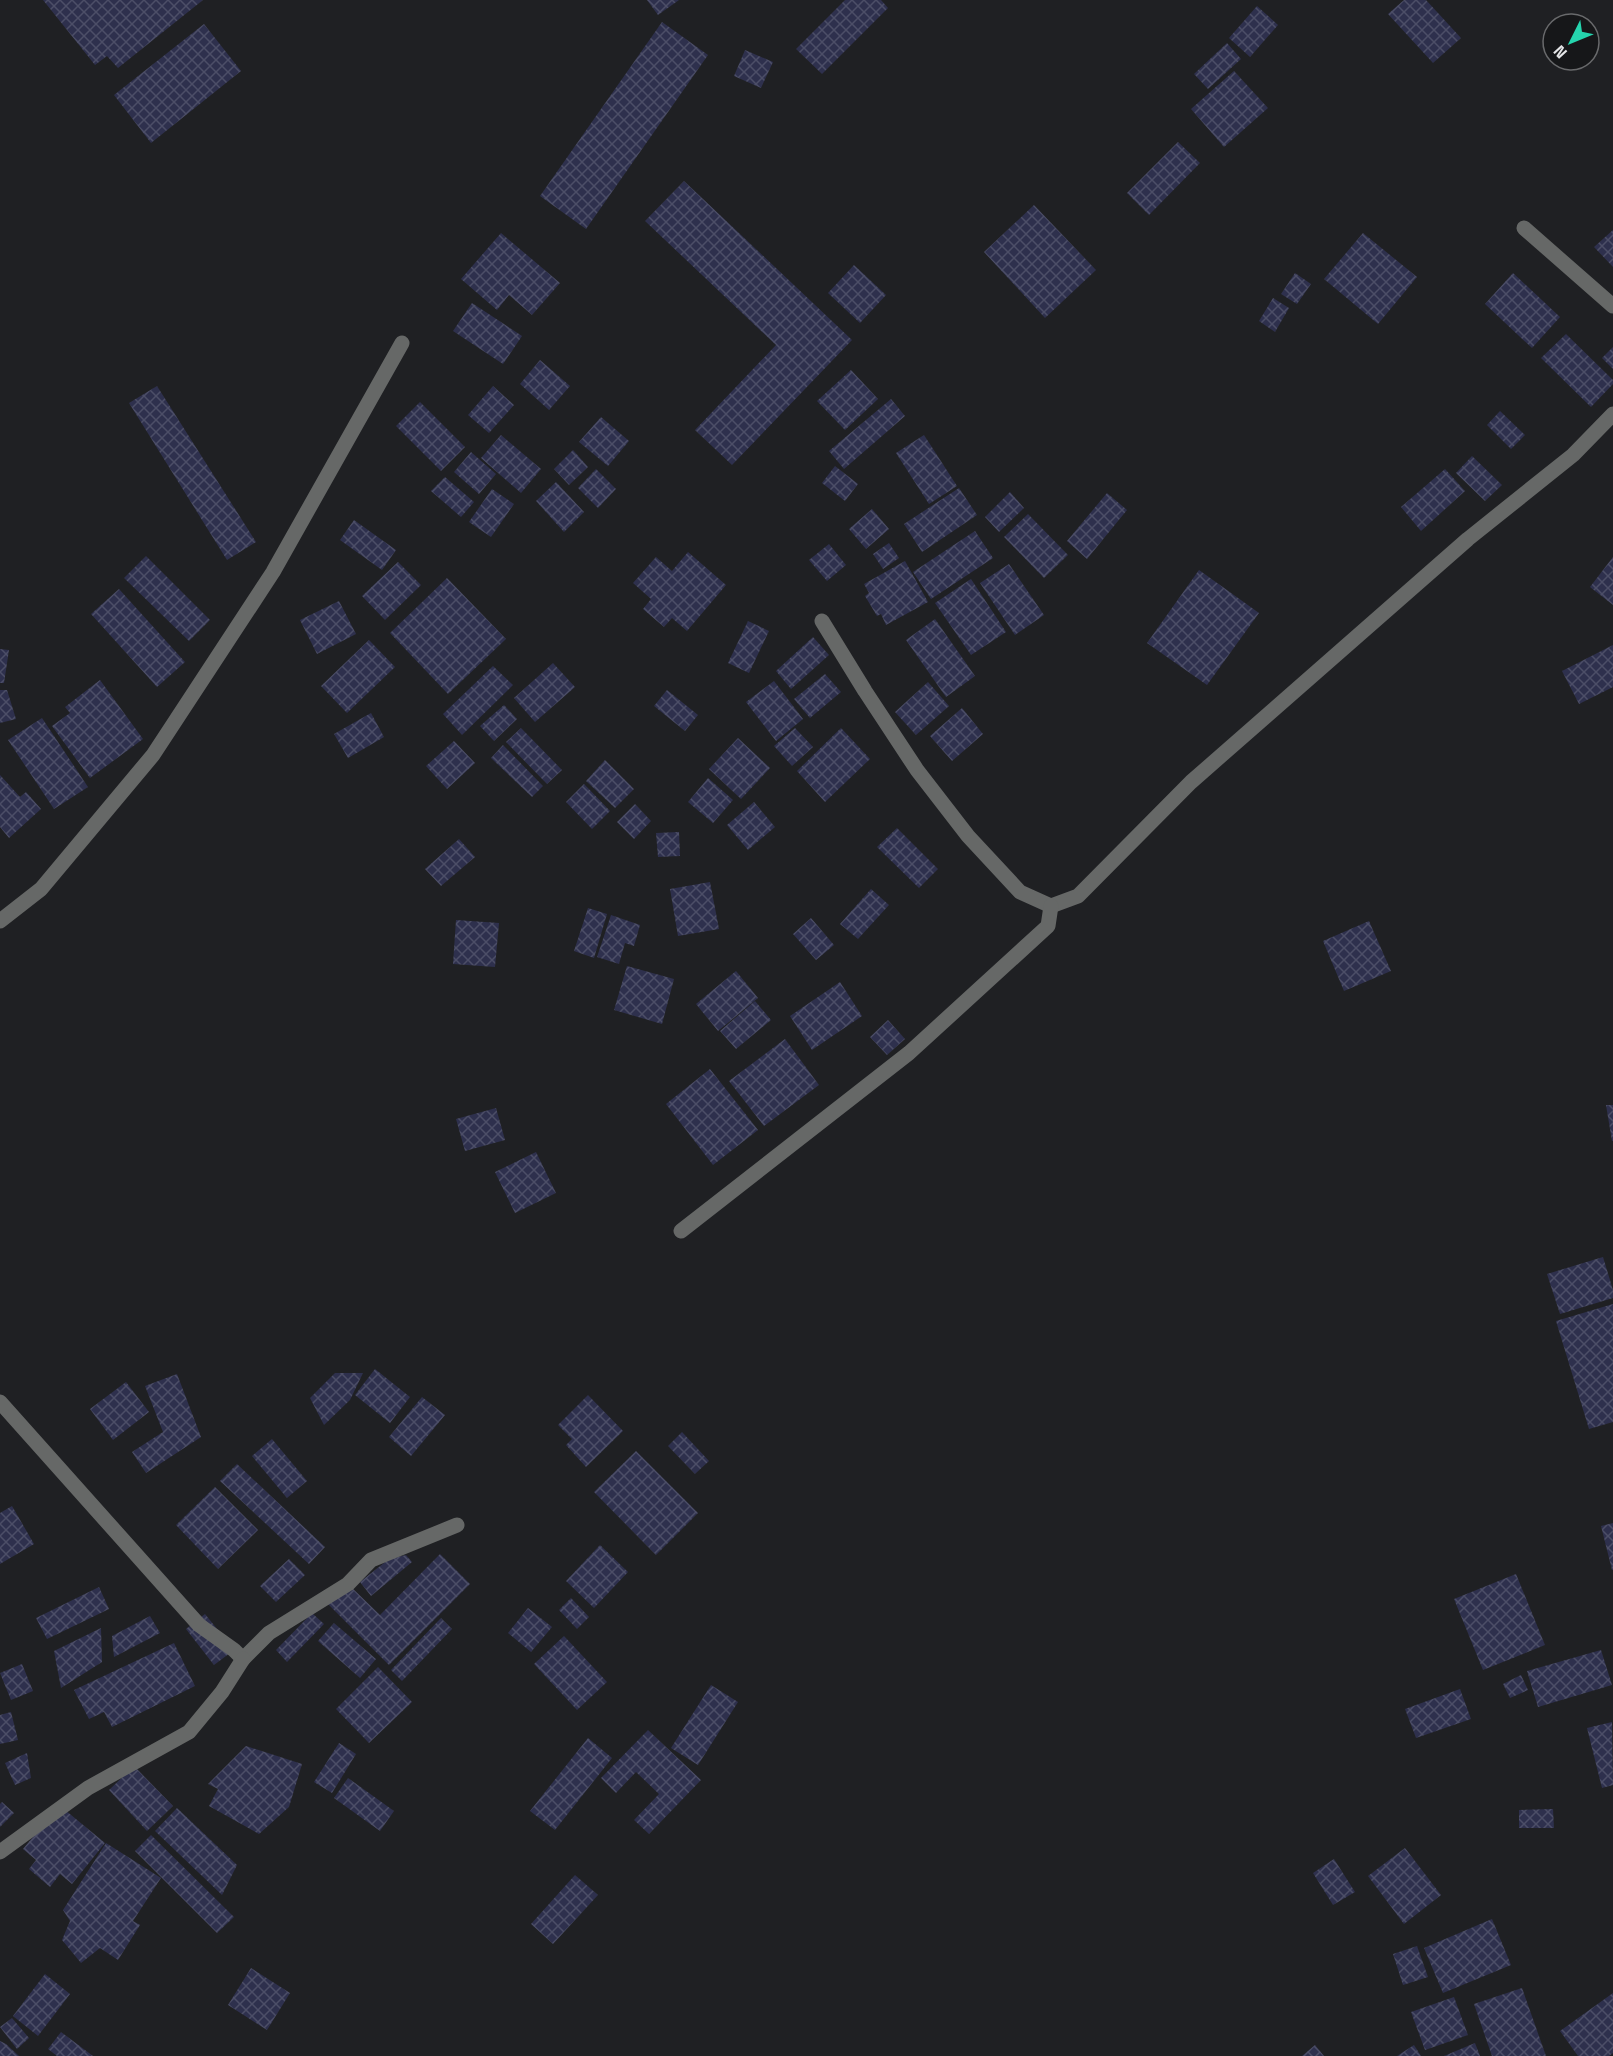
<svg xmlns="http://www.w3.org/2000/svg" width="1613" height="2056" viewBox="0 0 1613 2056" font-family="'Space Grotesk',sans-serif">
	<defs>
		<pattern id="building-cross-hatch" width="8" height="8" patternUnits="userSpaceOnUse" patternTransform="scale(1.5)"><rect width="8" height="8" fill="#2e304d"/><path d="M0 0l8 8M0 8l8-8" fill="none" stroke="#4c4e67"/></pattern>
	</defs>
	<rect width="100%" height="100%" fill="#1f2023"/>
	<g fill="url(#building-cross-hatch)">
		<path d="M43,0H203L118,68L107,56L95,65Z"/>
		<path d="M647,0H679L658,15Z"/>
		<path d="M845,0H881L888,8L822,74L796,49Z"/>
		<path d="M1404,0H1426L1461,38L1433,63L1388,14Z"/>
		<path d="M1257,6L1278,25L1250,57L1229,38Z"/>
		<path d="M662,22L708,55L586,229L540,196Z"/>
		<path d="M204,24L241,71L151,143L114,95Z"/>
		<path d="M1227,43L1241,59L1208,89L1194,74Z"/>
		<path d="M745,50L773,62L761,88L734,76Z"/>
		<path d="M1234,71L1268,108L1224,147L1191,109Z"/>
		<path d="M1178,142L1200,163L1149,215L1127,193Z"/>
		<path d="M684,181L852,340L732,465L695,430L776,345L645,221Z"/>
		<path d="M1034,205L1096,270L1045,318L984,252Z"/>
		<path d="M1613,230V267L1594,247Z"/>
		<path d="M501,233L560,283L532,315L509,295L497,310L461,279Z"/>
		<path d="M1363,233L1417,277L1378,324L1324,279Z"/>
		<path d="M854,265L886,295L860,323L828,293Z"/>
		<path d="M1295,273L1311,284L1297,304L1281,294Z"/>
		<path d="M1513,273L1560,317L1532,348L1485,304Z"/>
		<path d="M1273,298L1289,308L1275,332L1259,321Z"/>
		<path d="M472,303L522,336L503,364L453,331Z"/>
		<path d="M1566,334L1613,380V384L1591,407L1541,358Z"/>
		<path d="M1613,347V369L1602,358Z"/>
		<path d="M540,360L570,386L549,410L520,384Z"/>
		<path d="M851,370L878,399L845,430L817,401Z"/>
		<path d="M157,386L256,542L227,560L129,403Z"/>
		<path d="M493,386L514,405L489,433L468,415Z"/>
		<path d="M891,399L905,416L844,469L829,451Z"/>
		<path d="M420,402L465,447L441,471L396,426Z"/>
		<path d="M1500,411L1525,435L1511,449L1487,425Z"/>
		<path d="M601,417L629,441L608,466L579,442Z"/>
		<path d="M501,435L541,469L521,493L481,458Z"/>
		<path d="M924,435L957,486L929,504L896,453Z"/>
		<path d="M573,450L588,467L569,485L554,469Z"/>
		<path d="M471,452L496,474L479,494L454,472Z"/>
		<path d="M1472,456L1502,485L1485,501L1456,473Z"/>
		<path d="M835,466L858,484L845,501L822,483Z"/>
		<path d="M596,469L616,489L598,508L578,488Z"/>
		<path d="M1445,469L1465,491L1421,531L1401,507Z"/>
		<path d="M445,477L474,502L461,517L431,491Z"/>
		<path d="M556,482L584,512L564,532L536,501Z"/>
		<path d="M959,488L977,515L922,552L904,524Z"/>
		<path d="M492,489L514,504L491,537L469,522Z"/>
		<path d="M1010,492L1024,508L999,532L985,517Z"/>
		<path d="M1107,493L1127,510L1087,559L1067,541Z"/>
		<path d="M872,509L889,529L866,549L849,529Z"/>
		<path d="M1028,514L1068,555L1044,578L1004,537Z"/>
		<path d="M354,520L396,550L382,570L340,540Z"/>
		<path d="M975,531L993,558L931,599L913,572Z"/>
		<path d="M889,543L899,558L883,569L873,554Z"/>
		<path d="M829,544L846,565L827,581L809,560Z"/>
		<path d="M688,552L726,585L687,631L672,618L664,627L643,609L651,599L633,583L656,557L672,571Z"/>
		<path d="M146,556L210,620L189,641L124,578Z"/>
		<path d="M1613,557V605L1590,587Z"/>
		<path d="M905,561L928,602L886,625L881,614L877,616L865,596L869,593L864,584Z"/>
		<path d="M398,562L421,585L385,620L362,596Z"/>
		<path d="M1009,564L1044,615L1015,635L980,583Z"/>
		<path d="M1199,570L1259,613L1207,685L1147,643Z"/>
		<path d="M447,578L506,639L448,694L390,633Z"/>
		<path d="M971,579L1006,632L971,655L935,603Z"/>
		<path d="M119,589L185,662L157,687L91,614Z"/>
		<path d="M339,601L356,634L317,654L300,620Z"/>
		<path d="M935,619L975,676L946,697L906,640Z"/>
		<path d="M748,621L769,631L749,673L728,663Z"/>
		<path d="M813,637L829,655L791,689L776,671Z"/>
		<path d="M369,640L395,667L347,713L321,686Z"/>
		<path d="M1613,645V687L1579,704L1562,671Z"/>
		<path d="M0,649L9,650L4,683H0Z"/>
		<path d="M553,663L575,687L535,722L514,698Z"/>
		<path d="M493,666L513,685L462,735L443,714Z"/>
		<path d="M825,674L841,692L810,718L794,699Z"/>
		<path d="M100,680L143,739L90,778L52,726L70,713L65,707Z"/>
		<path d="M774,681L803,719L776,741L746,702Z"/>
		<path d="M928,682L949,706L916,735L895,712Z"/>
		<path d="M0,690H7L16,719L0,723Z"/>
		<path d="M667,690L698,715L685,731L654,706Z"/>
		<path d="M504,705L517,719L494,741L480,726Z"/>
		<path d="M962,708L983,734L952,761L930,736Z"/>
		<path d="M371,713L384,737L348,758L334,734Z"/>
		<path d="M42,718L88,787L54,809L8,740Z"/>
		<path d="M521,728L562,770L547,784L506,742Z"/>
		<path d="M795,728L813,747L792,766L774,746Z"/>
		<path d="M841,728L870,759L825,802L797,771Z"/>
		<path d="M738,738L770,768L741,799L709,769Z"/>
		<path d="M454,741L475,763L447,789L426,766Z"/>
		<path d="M503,745L543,786L532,797L491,758Z"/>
		<path d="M605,760L634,789L615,808L586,781Z"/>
		<path d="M0,775L20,797L26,792L41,809L9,838L0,827Z"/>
		<path d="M708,778L733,800L713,823L688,802Z"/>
		<path d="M584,784L610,811L592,829L566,802Z"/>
		<path d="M754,802L775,827L748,850L727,825Z"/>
		<path d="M635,804L651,821L634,839L617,822Z"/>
		<path d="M897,828L938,869L919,888L877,847Z"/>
		<path d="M679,832L680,856L658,857L656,833Z"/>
		<path d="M459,839L475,857L441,886L425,869Z"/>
		<path d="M710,882L719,929L678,936L670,889Z"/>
		<path d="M871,889L889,905L858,939L840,924Z"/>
		<path d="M588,908L607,914L594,958L574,951Z"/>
		<path d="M611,915L640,925L634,946L625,943L619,964L597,957Z"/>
		<path d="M811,918L834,945L816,960L793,934Z"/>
		<path d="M456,920L499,923L495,967L453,964Z"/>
		<path d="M1369,921L1391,971L1344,991L1323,941Z"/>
		<path d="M627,966L674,979L662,1024L614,1010Z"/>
		<path d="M736,971L758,998L718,1031L696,1004Z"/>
		<path d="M840,982L862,1016L812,1050L790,1016Z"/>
		<path d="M755,1001L771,1020L736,1049L720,1031Z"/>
		<path d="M888,1020L905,1039L887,1055L870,1037Z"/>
		<path d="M785,1039L819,1085L764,1126L729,1081Z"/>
		<path d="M710,1069L758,1130L713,1165L666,1104Z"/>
		<path d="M1606,1105H1613V1141H1612Z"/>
		<path d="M496,1108L505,1140L465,1151L456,1119Z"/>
		<path d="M536,1152L556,1193L515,1213L495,1172Z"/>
		<path d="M1603,1257L1613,1290V1298L1560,1314L1547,1274Z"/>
		<path d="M1613,1304V1422L1589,1429L1556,1321Z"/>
		<path d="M375,1369L410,1397L390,1423L355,1395Z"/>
		<path d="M335,1373H363L350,1400L324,1425L310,1398Z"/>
		<path d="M177,1374L201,1437L146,1473L132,1452L163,1432L145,1386Z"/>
		<path d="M126,1382L149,1412L113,1440L90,1409Z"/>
		<path d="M588,1395L623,1431L586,1467L566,1445L572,1439L558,1425Z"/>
		<path d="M422,1397L445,1415L411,1456L389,1437Z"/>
		<path d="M682,1432L709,1461L695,1474L668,1446Z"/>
		<path d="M272,1439L307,1481L287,1498L252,1456Z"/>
		<path d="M636,1451L698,1513L656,1555L594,1492Z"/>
		<path d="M237,1464L325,1547L309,1564L220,1481Z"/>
		<path d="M215,1487L258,1530L218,1569L176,1525Z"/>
		<path d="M12,1506L34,1544L0,1564V1513Z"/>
		<path d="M1613,1523V1570H1612L1601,1526Z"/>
		<path d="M600,1545L628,1572L594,1608L566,1581Z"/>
		<path d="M440,1554L470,1584L389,1665L328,1604L348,1584L380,1615Z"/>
		<path d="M406,1555L412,1562L371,1596L360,1582L389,1559Z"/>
		<path d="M289,1559L305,1575L276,1602L260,1586Z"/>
		<path d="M1516,1574L1545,1645L1483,1670L1454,1599Z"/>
		<path d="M99,1587L109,1609L47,1639L36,1618Z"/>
		<path d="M571,1598L589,1617L577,1629L559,1610Z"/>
		<path d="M528,1608L552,1627L531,1652L508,1633Z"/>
		<path d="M312,1613L324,1624L287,1662L276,1650Z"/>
		<path d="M205,1614L234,1650L214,1665L186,1629Z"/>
		<path d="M150,1616L160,1633L114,1657L112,1636Z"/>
		<path d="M441,1618L452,1629L402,1681L391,1670Z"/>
		<path d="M334,1623L376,1659L360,1678L318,1641Z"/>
		<path d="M101,1628L102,1662L61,1688L54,1651Z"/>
		<path d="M564,1636L607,1682L577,1710L534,1664Z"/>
		<path d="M174,1643L195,1686L112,1727L104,1712L89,1719L74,1690Z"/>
		<path d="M1601,1650L1612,1685L1538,1707L1527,1671Z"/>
		<path d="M22,1664L33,1691L11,1700L0,1673Z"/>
		<path d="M378,1667L412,1702L369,1743L336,1709Z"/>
		<path d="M1521,1675L1528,1690L1510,1698L1503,1684Z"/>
		<path d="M711,1685L738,1702L698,1765L671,1748Z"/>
		<path d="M1460,1689L1471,1719L1416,1738L1405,1709Z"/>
		<path d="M11,1712L18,1740L0,1744V1715Z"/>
		<path d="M1612,1722L1613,1785L1602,1788L1587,1728Z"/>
		<path d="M648,1730L701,1780L649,1834L634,1820L659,1794L636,1772L616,1793L601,1778Z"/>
		<path d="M588,1738L612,1758L555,1830L530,1811Z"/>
		<path d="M339,1743L356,1754L332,1793L314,1782Z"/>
		<path d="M246,1746L302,1764L289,1807L259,1834L209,1806L218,1789L208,1784Z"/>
		<path d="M27,1753L31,1778L15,1785L5,1763Z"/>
		<path d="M134,1766L173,1806L147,1831L109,1790Z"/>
		<path d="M348,1778L394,1811L380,1831L334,1798Z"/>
		<path d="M2,1802L14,1813L0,1827V1804Z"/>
		<path d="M59,1805L105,1843L72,1884L60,1874L50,1887L29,1869L36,1860L23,1849Z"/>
		<path d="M177,1808L237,1865L222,1895L155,1831Z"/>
		<path d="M1553,1809L1554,1828H1519V1810Z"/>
		<path d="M151,1835L234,1917L217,1933L135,1851Z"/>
		<path d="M106,1843L161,1878L133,1921L140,1925L118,1960L100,1948L81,1963L62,1940L70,1921L63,1910Z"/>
		<path d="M1405,1848L1441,1895L1404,1924L1368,1876Z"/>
		<path d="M1334,1859L1355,1892L1333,1905L1313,1873Z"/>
		<path d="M575,1875L598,1895L553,1944L531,1924Z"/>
		<path d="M1492,1919L1511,1965L1443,1993L1424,1948Z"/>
		<path d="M1417,1946L1428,1977L1403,1985L1393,1954Z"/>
		<path d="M251,1968L290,1993L267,2030L228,2005Z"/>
		<path d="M45,1974L70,1994L38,2036L13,2016Z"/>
		<path d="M1522,1988L1546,2056H1492L1474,2004Z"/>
		<path d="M1613,1993V2053L1609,2056H1578L1560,2031Z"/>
		<path d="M1454,1997L1468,2035L1425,2050L1411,2012Z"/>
		<path d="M12,2018L29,2038L17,2049L0,2027Z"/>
		<path d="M61,2032L93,2056H57L48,2049Z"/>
		<path d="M0,2041L6,2044L19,2056H0Z"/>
		<path d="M1475,2043L1480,2056H1444Z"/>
		<path d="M1315,2045L1324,2056H1302Z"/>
		<path d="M1414,2045L1421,2056H1397Z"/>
	</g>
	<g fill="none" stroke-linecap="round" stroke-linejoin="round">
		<g stroke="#666867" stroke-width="15">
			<path d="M1524,228L1613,306"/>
			<path d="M822,621L865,691L917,770L968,836L1020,892L1051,906L1078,896L1191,782L1468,539L1573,455L1613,414"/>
			<path d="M0,921L41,889L153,755L273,572L402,343"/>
			<path d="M681,1231L909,1053L1048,926L1051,906"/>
			<path d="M0,1402L199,1625L234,1650L243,1659L269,1633L348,1584L371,1560L457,1525"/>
			<path d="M0,1852L88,1788L189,1732L222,1692L243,1659"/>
		</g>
	</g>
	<g transform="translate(1571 42) rotate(227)"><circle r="28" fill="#161719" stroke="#696a6c" stroke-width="1.5"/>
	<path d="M0-4.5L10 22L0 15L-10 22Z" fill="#25d5ae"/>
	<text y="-9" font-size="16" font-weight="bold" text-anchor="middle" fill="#e5e6e8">N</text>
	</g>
</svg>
